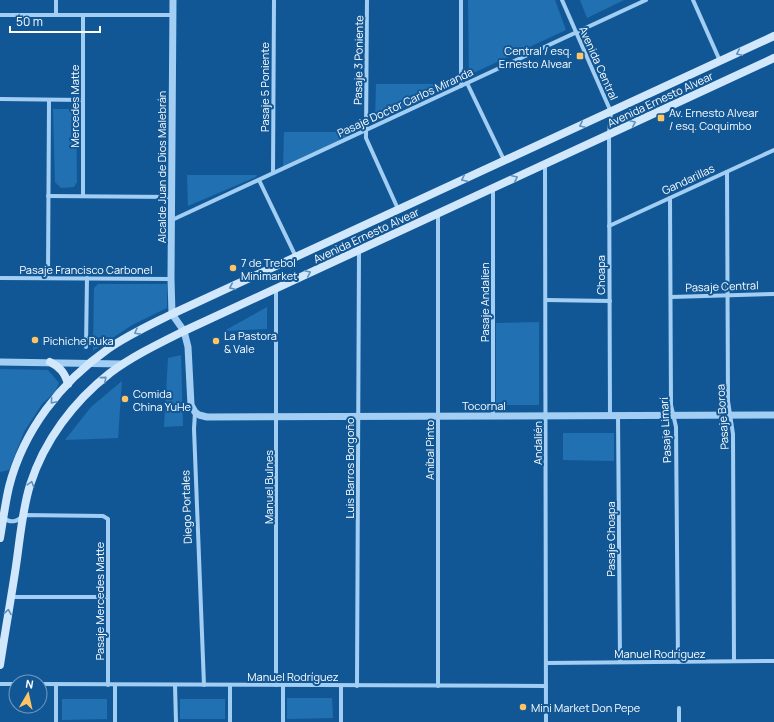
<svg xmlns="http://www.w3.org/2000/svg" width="774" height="722" viewBox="0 0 774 722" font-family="Manrope,sans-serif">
	<rect width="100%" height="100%" fill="#125795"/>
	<g fill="#2170b2">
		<path d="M468,0H555L566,30L469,75Z"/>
		<path d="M580,0H624L587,18Z"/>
		<path d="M376,84H446L447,87L375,121Z"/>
		<path d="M53,109H76L77,182L74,187L61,188L55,182Z"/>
		<path d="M284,132H354L355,135L283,169Z"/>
		<path d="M187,175H257L256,177L188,206Z"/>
		<path d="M98,284H167V308L132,325L93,351L94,288Z"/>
		<path d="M267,307V329L224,331Z"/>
		<path d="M539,322V405H496V323Z"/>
		<path d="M181,355L183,426L164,427L168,358Z"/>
		<path d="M0,369L48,370L59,383L55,392L42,404L24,432L9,470L0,472Z"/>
		<path d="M122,381L118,438L65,440L91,407Z"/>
		<path d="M563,433H614V461L563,460Z"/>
		<path d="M287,698H332L333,718L287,719Z"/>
		<path d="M62,699H107V719L62,720Z"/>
		<rect x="180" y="699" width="45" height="20"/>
	</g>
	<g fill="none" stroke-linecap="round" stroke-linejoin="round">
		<g stroke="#a2cef3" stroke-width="4">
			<path d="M367,0L366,138L398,209"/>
			<path d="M562,0L611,112L609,134L610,415"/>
			<path d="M693,0L720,61"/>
			<path d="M0,15H173"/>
			<path d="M56,15V0"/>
			<path d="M467,83L504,160"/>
			<path d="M461,86V0"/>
			<path d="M0,99L83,100"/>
			<path d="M545,164L546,722"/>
			<path d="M727,172L728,401L733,434L734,661"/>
			<path d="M273,173L274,0"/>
			<path d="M259,180L296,257"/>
			<path d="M493,188V416"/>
			<path d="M48,196L172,197"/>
			<path d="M83,196V15"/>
			<path d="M670,198L671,405L676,427L678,662"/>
			<path d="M438,213V686"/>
			<path d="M172,220L646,0"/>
			<path d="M609,226L774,150"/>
			<path d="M0,278L171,279"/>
			<path d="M48,278L49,100"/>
			<path d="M276,288V685"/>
			<path d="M671,297L774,294"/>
			<path d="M546,300L610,301"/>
			<path d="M86,347L87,278"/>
			<path d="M195,412L194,429L204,685"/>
			<path d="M618,415L620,662"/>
			<path d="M3,517C10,524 18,522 23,515L103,516L108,519V685"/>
			<path d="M11,597H108"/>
			<path d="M546,663L774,661"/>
			<path d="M0,684H16"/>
			<path d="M40,684L546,686"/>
			<path d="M56,684V722"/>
			<path d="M115,685V722"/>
			<path d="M175,685L176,722"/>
			<path d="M230,685V722"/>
			<path d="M283,685V722"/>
			<path d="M341,686V722"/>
			<path d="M357,686L359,250"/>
			<path d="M679,708V722"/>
		</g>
		<g stroke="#a2cef3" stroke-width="7">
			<path d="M173,0L171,279L172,314L184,331L188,347L191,405L195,412L199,415L207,417L774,415"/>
			<path d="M0,362L123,364"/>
		</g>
		<g stroke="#d1e8fc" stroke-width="8">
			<path d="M50,362C60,367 65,373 68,384"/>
			<path d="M0,538C3,521 5,504 9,487C23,431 61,382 108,349C128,335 150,325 172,314L774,36"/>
			<path d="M0,665C5,632 11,599 16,566C20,539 22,511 30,485C44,441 73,402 110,373C133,356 158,344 184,331L774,58"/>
		</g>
	</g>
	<defs><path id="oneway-chevron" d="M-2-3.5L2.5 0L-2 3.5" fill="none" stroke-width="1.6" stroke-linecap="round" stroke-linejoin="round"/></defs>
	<g stroke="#5e91be">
		<use href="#oneway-chevron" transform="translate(739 53) rotate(155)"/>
		<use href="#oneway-chevron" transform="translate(633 123) rotate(-25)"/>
		<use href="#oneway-chevron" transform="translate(582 125) rotate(155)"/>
		<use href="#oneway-chevron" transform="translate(515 178) rotate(-25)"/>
		<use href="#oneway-chevron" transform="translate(464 179) rotate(155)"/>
		<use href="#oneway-chevron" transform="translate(308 273) rotate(-25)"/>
		<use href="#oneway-chevron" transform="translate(232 287) rotate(155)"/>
		<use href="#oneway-chevron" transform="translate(137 332) rotate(151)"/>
		<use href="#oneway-chevron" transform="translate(104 379) rotate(-41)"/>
		<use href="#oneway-chevron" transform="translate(53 401) rotate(130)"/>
		<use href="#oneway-chevron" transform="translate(31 484) rotate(-73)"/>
		<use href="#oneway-chevron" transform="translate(8 612) rotate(-81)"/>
	</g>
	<g fill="#ffc463" stroke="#125795" stroke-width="1.5">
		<rect x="576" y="52" width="8" height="8" rx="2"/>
		<rect x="657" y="114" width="8" height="8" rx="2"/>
		<circle cx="233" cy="268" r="4"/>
		<circle cx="35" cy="340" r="4"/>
		<circle cx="216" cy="341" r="4"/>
		<circle cx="125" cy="399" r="4"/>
		<circle cx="523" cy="707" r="4"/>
	</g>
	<g text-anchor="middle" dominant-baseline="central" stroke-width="4" stroke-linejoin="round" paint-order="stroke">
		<g font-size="11" fill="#fff" stroke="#125795" text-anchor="start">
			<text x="572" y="50" text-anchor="end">Central / esq.<tspan x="572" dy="13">Ernesto Alvear</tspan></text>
			<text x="669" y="112">Av. Ernesto Alvear<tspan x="669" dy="13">/ esq. Coquimbo</tspan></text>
			<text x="241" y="262">7 de Trebol<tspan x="241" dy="13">Minimarket</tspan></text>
			<text x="224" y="335">La Pastora<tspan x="224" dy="13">&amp; Vale</tspan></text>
			<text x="43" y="340">Pichiche Ruka</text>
			<text x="133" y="393">Comida<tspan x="133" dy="13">China YuHe</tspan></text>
			<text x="531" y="707">Mini Market Don Pepe</text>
		</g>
		<g font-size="11" fill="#fff" stroke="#125795">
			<text transform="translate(358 60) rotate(-89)">Pasaje 3 Poniente</text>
			<text transform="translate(599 63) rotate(66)">Avenida Central</text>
			<text transform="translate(264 87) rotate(-90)">Pasaje 5 Poniente</text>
			<text transform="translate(660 99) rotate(-25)">Avenida Ernesto Alvear</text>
			<text transform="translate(405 102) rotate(-25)">Pasaje Doctor Carlos Miranda</text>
			<text transform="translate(74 106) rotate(-90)">Mercedes Matte</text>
			<text transform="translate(161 167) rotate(-90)">Alcalde Juan de Dios Malebrán</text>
			<text transform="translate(688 179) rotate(-25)">Gandarillas</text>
			<text transform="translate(366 235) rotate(-25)">Avenida Ernesto Alvear</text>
			<text x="86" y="269">Pasaje Francisco Carbonel</text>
			<text transform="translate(600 275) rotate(-90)">Choapa</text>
			<text transform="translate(722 286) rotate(-2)">Pasaje Central</text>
			<text transform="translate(484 302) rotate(-90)">Pasaje Andalien</text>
			<text x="484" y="405">Tocornal</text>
			<text transform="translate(722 417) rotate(-94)">Pasaje Boroa</text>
			<text transform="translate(665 430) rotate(-93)">Pasaje Limarí</text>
			<text transform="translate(537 443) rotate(-90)">Andalién</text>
			<text transform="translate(429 450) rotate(-90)">Aníbal Pinto</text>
			<text transform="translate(349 468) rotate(-90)">Luis Barros Borgoño</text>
			<text transform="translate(268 487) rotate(-90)">Manuel Bulnes</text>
			<text transform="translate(186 507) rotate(-92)">Diego Portales</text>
			<text transform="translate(610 539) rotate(-90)">Pasaje Choapa</text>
			<text transform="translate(99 601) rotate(-90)">Pasaje Mercedes Matte</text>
			<text x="660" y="653">Manuel Rodríguez</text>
			<text x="293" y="676">Manuel Rodríguez</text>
		</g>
	</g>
	<g transform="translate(28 694) rotate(9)"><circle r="19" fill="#125795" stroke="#719abf"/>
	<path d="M0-3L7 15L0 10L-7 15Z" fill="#ffc463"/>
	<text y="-6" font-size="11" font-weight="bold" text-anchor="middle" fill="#ffffff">N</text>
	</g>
	<path d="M10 26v6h90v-6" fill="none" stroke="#ffffff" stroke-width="2"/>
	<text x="16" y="26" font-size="12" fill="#ffffff" stroke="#125795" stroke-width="3" paint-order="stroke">50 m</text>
</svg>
